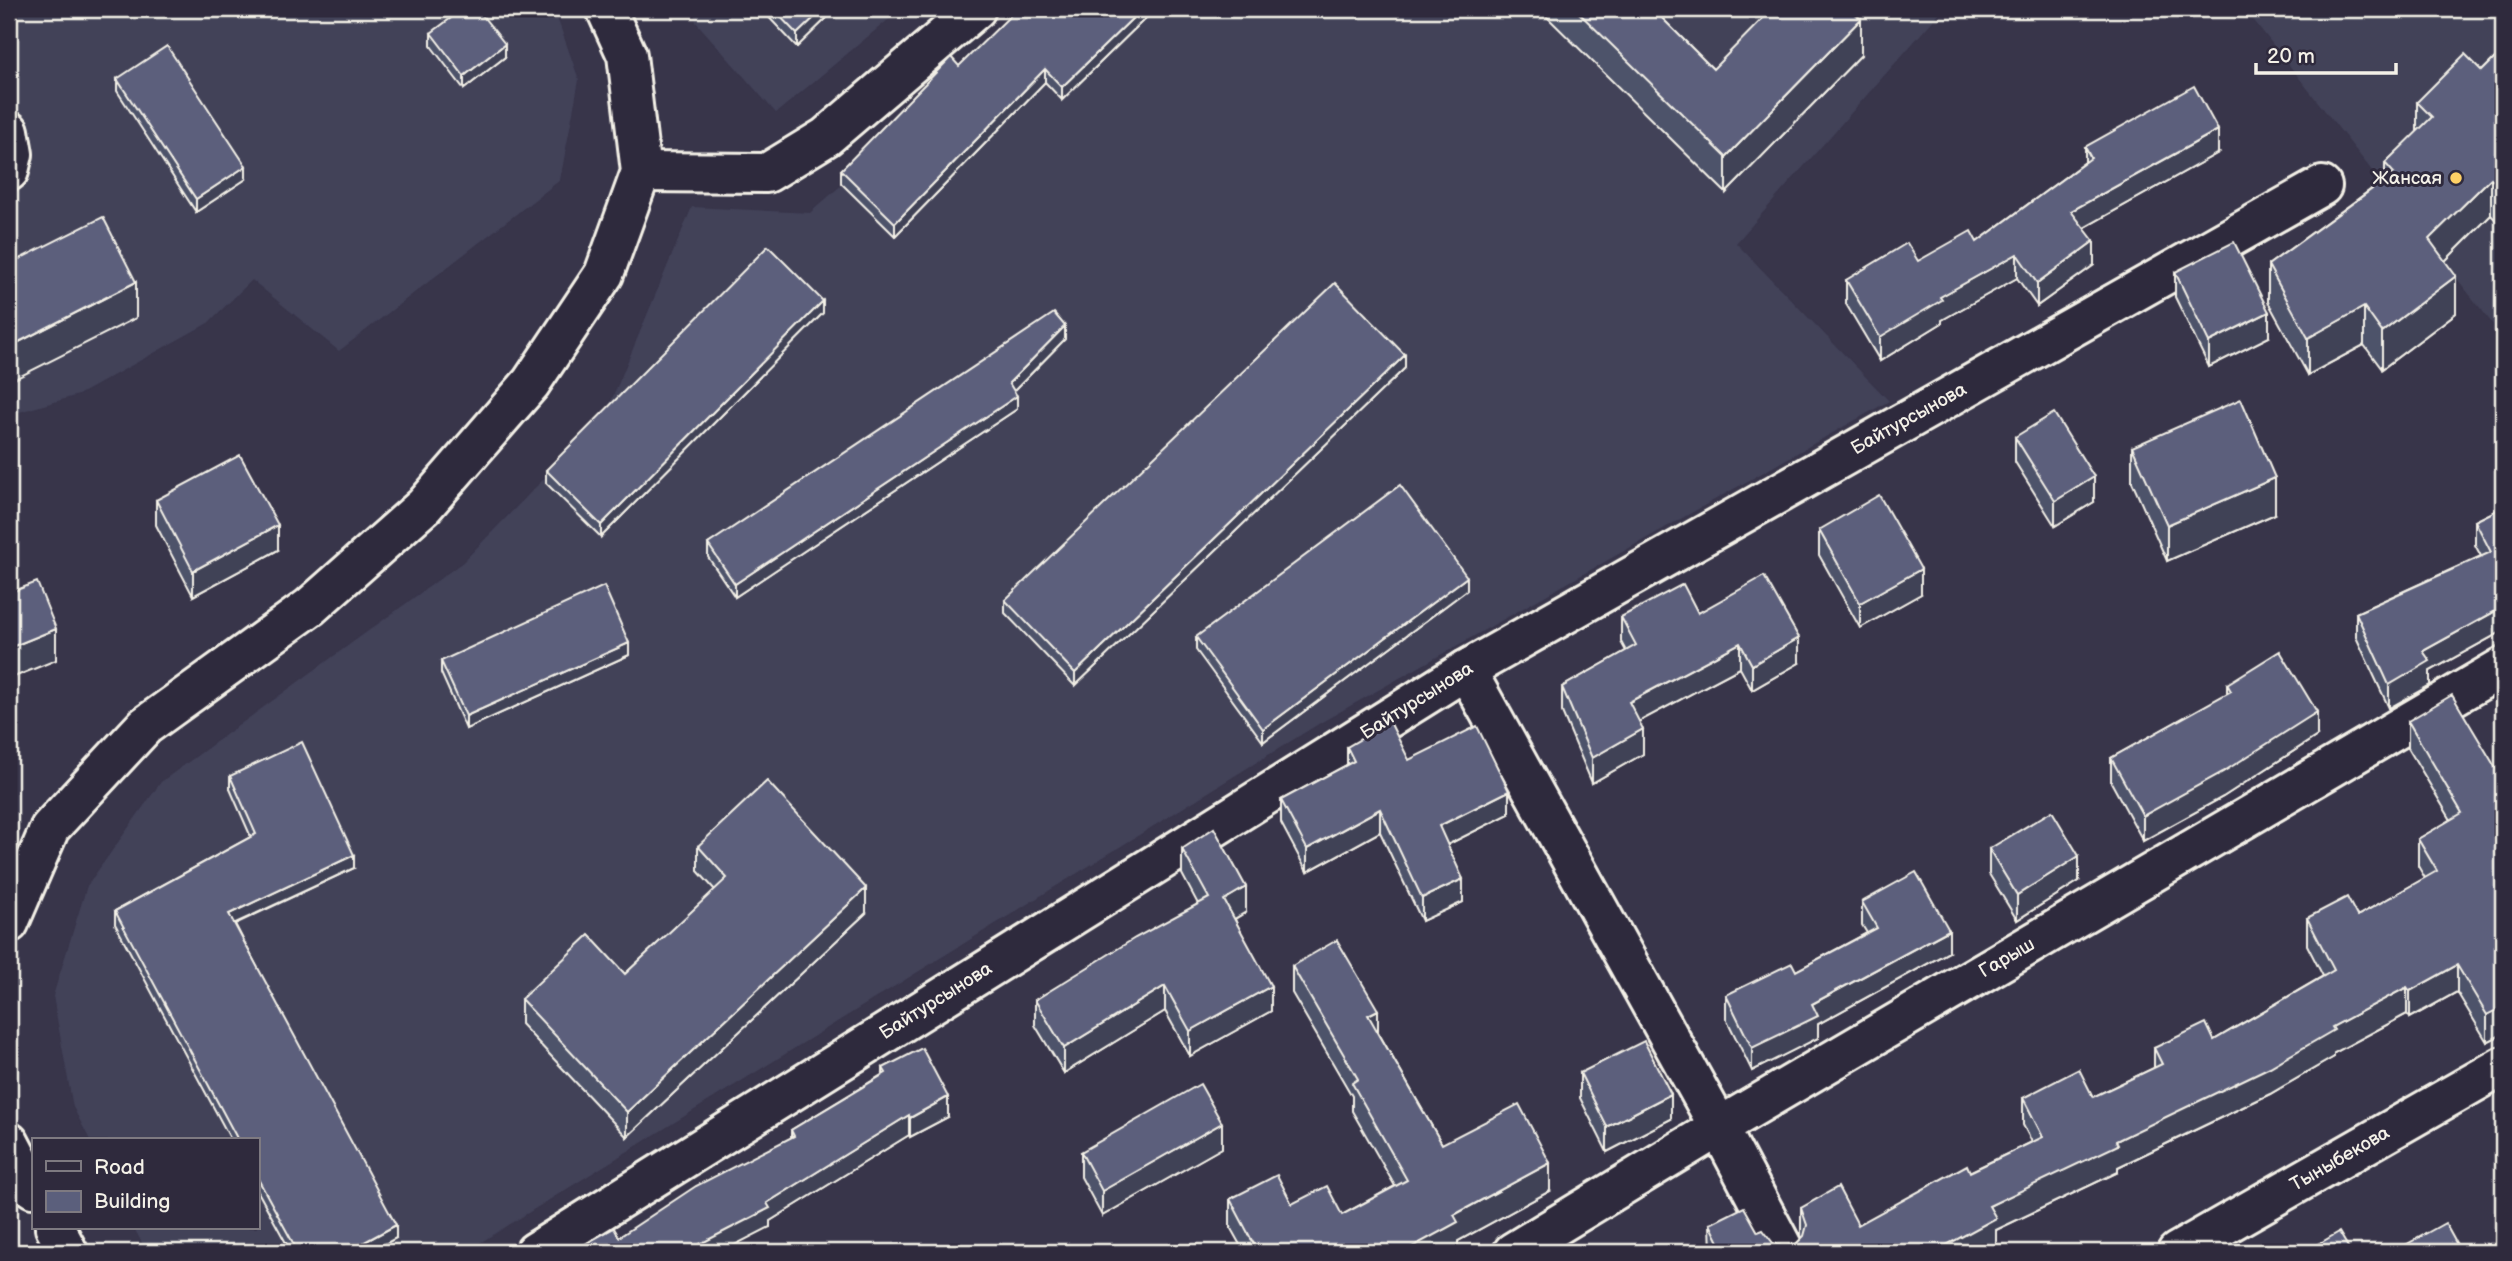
<svg xmlns="http://www.w3.org/2000/svg" width="2512" height="1261" viewBox="0 0 2512 1261" font-family="'Balsamiq Sans',sans-serif">
	<rect width="100%" height="100%" fill="#38354a"/>
	<filter id="ink" filterUnits="userSpaceOnUse"><feTurbulence type="fractalNoise" baseFrequency=".0143" numOctaves="2"/><feDisplacementMap in="SourceGraphic" scale="14" xChannelSelector="R" yChannelSelector="G"/><feConvolveMatrix kernelMatrix="1 2 1 2 8 2 1 2 1" color-interpolation-filters="sRGB"/></filter>
	<g filter="url(#ink)">
		<g fill="#424259">
			<path d="M9,9H554L579,80L560,180L339,351L252,280L208,323L78,395L9,415Z"/>
			<path d="M694,9H901L776,113L696,22Z"/>
			<path d="M1041,9H1943L1736,243L1889,401L1320,723L465,1252H147L134,1228H257V1140H90L73,1107L53,996L87,886L161,782L463,562L605,416L692,207L810,213Z"/>
			<path d="M2245,9H2503V337L2384,186Z"/>
		</g>
		<g fill="none" stroke-linecap="round" stroke-linejoin="round">
			<defs>
				<g id="minor">
					<path d="M9,131L13,154L9,171"/>
					<path d="M641,172L767,173L826,137L976,9"/>
					<path d="M1466,670L1719,1127L1785,1252"/>
					<path d="M535,1252L1466,670L2322,186"/>
					<path d="M1513,1252L1719,1127L2503,667"/>
					<path d="M2177,1252L2503,1066"/>
				</g>
				<g id="major">
					<path d="M9,923L50,828L145,726L310,607L424,506L531,383L604,274L641,172L627,55L606,9"/>
					<path d="M9,1142L33,1188"/>
					<path d="M55,1228L68,1252"/>
				</g>
			</defs>
			<use href="#minor" stroke="#f4f1e8" stroke-width="44"/>
			<use href="#major" stroke="#f4f1e8" stroke-width="44"/>
			<use href="#minor" stroke="#2f2a3d" stroke-width="38"/>
			<use href="#major" stroke="#2f2a3d" stroke-width="38"/>
		</g>
		<g fill="#4e526b" stroke="#f4f1e8" stroke-width="2">
			<path d="M763,9H836L797,47L763,11Z"/>
			<path d="M1155,9L1062,100L1045,82L895,236L841,183V170L959,66Z"/>
			<path d="M1539,9H1653L1713,69L1861,55L1726,193Z"/>
			<path d="M431,33L505,57L464,89L431,46Z"/>
			<path d="M2503,50V228L2491,215L2445,261L2456,313L2382,369L2364,345L2308,375L2268,302V265L2385,179V163L2417,133V102L2482,71Z"/>
			<path d="M117,79L246,179L196,212L117,91Z"/>
			<path d="M2085,147L2218,153L2084,228L2094,265L2037,306L2017,278L1942,320V323L1880,361L1846,304V280L1918,261L1977,242L2085,162Z"/>
			<path d="M2175,272L2269,337L2209,367L2175,297Z"/>
			<path d="M823,313L601,537L546,483V470Z"/>
			<path d="M1065,339L1014,391L1017,409L735,597L708,557V544Z"/>
			<path d="M1405,368L1075,686L1005,613V600Z"/>
			<path d="M2015,437L2094,502L2055,526L2015,462Z"/>
			<path d="M2132,447L2275,514L2167,561L2132,482Z"/>
			<path d="M156,500L278,550L193,596L156,525Z"/>
			<path d="M2503,507V631L2430,671V685L2389,708L2356,637V613L2481,556L2475,545V521Z"/>
			<path d="M1819,530L1921,594L1860,628L1819,555Z"/>
			<path d="M1467,590L1263,742L1196,650V637Z"/>
			<path d="M1698,613L1799,663L1752,690L1740,668L1639,721L1643,754L1592,783L1562,712V687L1626,651L1621,642V617Z"/>
			<path d="M629,655L466,729L441,673V661Z"/>
			<path d="M2227,684L2317,736L2223,797L2143,841L2111,782V758L2227,694Z"/>
			<path d="M2408,721L2503,780V1034L2487,1042L2457,992L2410,1018L2407,1014L2334,1053V1057L2270,1094L2118,1167V1172L1996,1230V1245L1982,1252H1711L1710,1224L1758,1232L1773,1243L1783,1247L1796,1244L1802,1238L1801,1235V1208L1858,1225L2032,1142L2023,1125V1098L2093,1097L2154,1068V1048L2214,1040L2323,976L2307,945V918L2357,916L2425,878L2418,866V839L2451,820L2408,748Z"/>
			<path d="M1347,747L1409,760L1509,814L1447,845L1463,902L1422,921L1380,832L1307,872L1281,823V800L1347,765Z"/>
			<path d="M230,776L354,868L235,924L396,1238L370,1252H291L257,1190V1140H231L115,924V911L251,837L230,789Z"/>
			<path d="M698,846L866,913L627,1137L521,1024V999L625,974L715,890L698,871Z"/>
			<path d="M1182,849L1246,912L1235,919L1271,1011L1190,1056L1165,1011L1064,1073L1035,1025V1000L1198,904L1182,874Z"/>
			<path d="M1989,849L2079,881L2017,920L1989,874Z"/>
			<path d="M1862,902L1949,952L1818,1024V1038L1752,1071L1726,1018V995L1796,971L1867,933L1862,925Z"/>
			<path d="M1292,966L1378,1032L1442,1144L1550,1191L1458,1241V1250L1454,1252H1244L1230,1227V1199L1292,1204L1342,1215L1395,1186L1352,1111V1096L1292,993Z"/>
			<path d="M883,1068L948,1117L910,1137L909,1135L770,1221V1227L571,1252L619,1237L791,1138V1130L883,1074Z"/>
			<path d="M1580,1073L1671,1119L1607,1152L1580,1098Z"/>
			<path d="M1222,1148L1102,1216L1081,1177V1152Z"/>
		</g>
		<g fill="#404257" stroke="#f4f1e8" stroke-width="2">
			<path d="M823,9H836L797,47V34Z"/>
			<path d="M1142,9H1155L1062,100V87Z"/>
			<path d="M1861,19V55L1726,193V157Z"/>
			<path d="M505,44V57L464,89V76Z"/>
			<path d="M1045,69V82L895,236V223Z"/>
			<path d="M2218,130V153L2071,235V211Z"/>
			<path d="M246,166V179L196,212V199Z"/>
			<path d="M2491,178V215L2429,277V239Z"/>
			<path d="M2094,241V265L2037,306V283Z"/>
			<path d="M2017,254V278L1942,320V323L1880,361V337L1940,297Z"/>
			<path d="M2456,276V313L2382,369V332Z"/>
			<path d="M136,282V318L9,382V347Z"/>
			<path d="M823,301V313L601,537V525Z"/>
			<path d="M2364,307V345L2308,375V338Z"/>
			<path d="M2269,312V337L2209,367V342Z"/>
			<path d="M1065,326V339L1009,396V383Z"/>
			<path d="M1405,355V368L1075,686V673Z"/>
			<path d="M1017,396V409L735,597V584Z"/>
			<path d="M2094,477V502L2055,526V501Z"/>
			<path d="M2275,478V514L2167,561V525Z"/>
			<path d="M278,525V550L193,596V571Z"/>
			<path d="M1921,569V594L1860,628V603Z"/>
			<path d="M1467,577V590L1263,742V729Z"/>
			<path d="M2503,607V631L2430,671V685L2389,708V685L2423,651Z"/>
			<path d="M56,629V660L9,679V648Z"/>
			<path d="M1799,638V663L1752,690V665Z"/>
			<path d="M629,643V655L466,729V716Z"/>
			<path d="M1740,643V668L1629,727V702Z"/>
			<path d="M2317,712V736L2223,797L2143,841V816Z"/>
			<path d="M1643,729V754L1592,783V758Z"/>
			<path d="M1509,791V814L1439,849V826Z"/>
			<path d="M1380,809V832L1307,872V849Z"/>
			<path d="M354,855V868L229,926V914Z"/>
			<path d="M2079,856V881L2017,920V895Z"/>
			<path d="M1463,879V902L1422,921V898Z"/>
			<path d="M1246,887V912L1224,925V900Z"/>
			<path d="M866,888V913L627,1137V1112Z"/>
			<path d="M1949,930V952L1818,1024V1038L1752,1071V1048L1812,1004Z"/>
			<path d="M2457,965V992L2410,1018V991Z"/>
			<path d="M1165,986V1011L1064,1073V1048Z"/>
			<path d="M1271,986V1011L1190,1056V1031Z"/>
			<path d="M2407,987V1014L2334,1053V1057L2270,1094L2118,1167V1172L1996,1230V1245L1982,1252H1934L1989,1206L2116,1141Z"/>
			<path d="M2503,1007V1034L2487,1042V1015Z"/>
			<path d="M1378,1010V1037L1368,1015Z"/>
			<path d="M1671,1094V1119L1607,1152V1127Z"/>
			<path d="M948,1097V1117L910,1137V1118Z"/>
			<path d="M909,1115V1135L770,1221V1227L721,1252H700V1244L767,1203Z"/>
			<path d="M1222,1123V1148L1102,1216V1191Z"/>
			<path d="M1550,1163V1191L1458,1241V1250L1454,1252H1403L1454,1215Z"/>
			<path d="M396,1225V1238L370,1252H346Z"/>
		</g>
		<g fill="#5b5f7c" stroke="#f4f1e8" stroke-width="2">
			<path d="M463,9H477L505,44L464,76L431,33Z"/>
			<path d="M773,9H823L797,34Z"/>
			<path d="M1017,9H1142L1062,87L1045,69L895,223L841,170L951,57L959,66Z"/>
			<path d="M1575,9H1653L1713,69L1772,9H1850L1861,19L1726,157Z"/>
			<path d="M167,46L246,166L196,199L117,79Z"/>
			<path d="M2503,50V191L2491,178L2429,239L2456,276L2382,332L2364,307L2308,338L2268,265L2394,173L2385,163L2432,117L2417,102L2465,54L2482,71Z"/>
			<path d="M2194,86L2218,130L2071,211L2094,241L2037,283L2017,254L1940,297L1942,300L1880,337L1846,280L1907,243L1918,261L1971,231L1977,242L2091,158L2085,147Z"/>
			<path d="M103,217L136,282L9,347V264Z"/>
			<path d="M2234,242L2269,312L2209,342L2175,272Z"/>
			<path d="M768,246L823,301L601,525L546,470Z"/>
			<path d="M1335,283L1405,355L1075,673L1005,600Z"/>
			<path d="M1054,313L1065,326L1009,383L1017,396L735,584L708,544Z"/>
			<path d="M2241,399L2275,478L2167,525L2132,447Z"/>
			<path d="M2054,413L2094,477L2055,501L2015,437Z"/>
			<path d="M240,455L278,525L193,571L156,500Z"/>
			<path d="M1400,485L1467,577L1263,729L1196,637Z"/>
			<path d="M1879,495L1921,569L1860,603L1819,530Z"/>
			<path d="M2503,507V607L2423,651L2430,661L2389,685L2356,613L2491,552L2475,521Z"/>
			<path d="M1764,576L1799,638L1752,665L1740,643L1629,702L1643,729L1592,758L1562,687L1636,645L1621,617L1683,584L1698,613Z"/>
			<path d="M37,582L56,629L9,648V593Z"/>
			<path d="M604,586L629,643L466,716L441,661Z"/>
			<path d="M2280,651L2317,712L2223,772L2143,816L2111,758L2231,691L2227,684Z"/>
			<path d="M2452,695L2503,780V1007L2487,1015L2457,965L2410,991L2407,987L2332,1027L2334,1030L2270,1067L2116,1141L2118,1145L1989,1206L1996,1218L1934,1252H1724L1710,1224L1744,1207L1758,1232L1763,1230L1773,1243L1783,1247L1796,1244L1804,1236L1807,1225L1801,1208L1838,1187L1858,1225L1967,1165L1970,1172L2043,1137L2023,1098L2079,1069L2093,1097L2162,1064L2154,1048L2206,1023L2214,1040L2334,970L2307,918L2347,897L2357,916L2437,871L2418,839L2462,813L2408,721Z"/>
			<path d="M1390,722L1409,760L1477,726L1509,791L1439,826L1463,879L1422,898L1380,809L1307,849L1281,800L1354,761L1347,747Z"/>
			<path d="M302,742L354,855L229,914L396,1225L346,1252H298L257,1177V1140H238L115,911L256,834L230,776Z"/>
			<path d="M767,781L866,888L627,1112L521,999L589,935L625,974L727,878L698,846Z"/>
			<path d="M2052,811L2079,856L2017,895L1989,849Z"/>
			<path d="M1214,828L1246,887L1224,900L1271,986L1190,1031L1165,986L1064,1048L1035,1000L1135,938L1209,898L1182,849Z"/>
			<path d="M1916,872L1949,930L1812,1004L1818,1016L1752,1048L1726,995L1792,963L1796,971L1877,928L1862,902Z"/>
			<path d="M1337,940L1378,1010L1368,1015L1442,1144L1519,1104L1550,1163L1454,1215L1458,1222L1403,1252H1258L1230,1199L1277,1175L1292,1204L1327,1186L1342,1215L1407,1180L1352,1083L1358,1079L1292,966Z"/>
			<path d="M1644,1041L1671,1094L1607,1127L1580,1073Z"/>
			<path d="M922,1048L948,1097L910,1118L909,1115L767,1203L770,1208L700,1244L705,1252H571L614,1228L619,1237L696,1186L794,1136L791,1130L886,1073L883,1068Z"/>
			<path d="M1200,1084L1222,1123L1102,1191L1081,1152Z"/>
			<path d="M2445,1223L2461,1252H2393Z"/>
			<path d="M2339,1232L2351,1252H2305Z"/>
			<path d="M553,1247L556,1252H541Z"/>
		</g>
	</g>
	<circle fill="#ffd166" stroke="#2f2a3d" stroke-width="2.5" cx="2456" cy="178" r="7"/>
	<g text-anchor="middle" dominant-baseline="central" stroke-width="6" stroke-linejoin="round" paint-order="stroke">
		<g font-size="19" fill="#f4f1e8" stroke="#2f2a3d" text-anchor="end">
			<text x="2442" y="178">Жансая</text>
		</g>
		<g font-size="19" fill="#f4f1e8" stroke="#2f2a3d">
			<text transform="translate(1909 419) rotate(-29)">Байтурсынова</text>
			<text transform="translate(1417 701) rotate(-32)">Байтурсынова</text>
			<text transform="translate(2007 958) rotate(-30)">Гарыш</text>
			<text transform="translate(936 1001) rotate(-32)">Байтурсынова</text>
			<text transform="translate(2340 1159) rotate(-30)">Тыныбекова</text>
		</g>
	</g>
	<rect width="2512" height="1261" fill="none" stroke="#2f2a3d" stroke-width="35"/>
	<rect x="18" y="18" width="2477" height="1226" fill="none" stroke="#f4f1e8" stroke-width="2.5" filter="url(#ink)"/>
	<rect x="32" y="1138" width="228" height="91" fill="#2f2a3d" stroke="#7e7a81" stroke-width="2"/>
	<rect x="46" y="1161" width="35" height="10" fill="#2f2a3d" stroke="#7e7a81" stroke-width="2"/>
	<text x="94" y="1174" font-size="21" fill="#f4f1e8">Road</text>
	<rect x="46" y="1191" width="35" height="21" fill="#5b5f7c" stroke="#7e7a81" stroke-width="2"/>
	<text x="94" y="1208" font-size="21" fill="#f4f1e8">Building</text>
	<path d="M2256 63v10h140v-10" fill="none" stroke="#f4f1e8" stroke-width="3.5"/>
	<text x="2267" y="63" font-size="21" fill="#f4f1e8" stroke="#2f2a3d" stroke-width="5" paint-order="stroke">20 m</text>
</svg>
